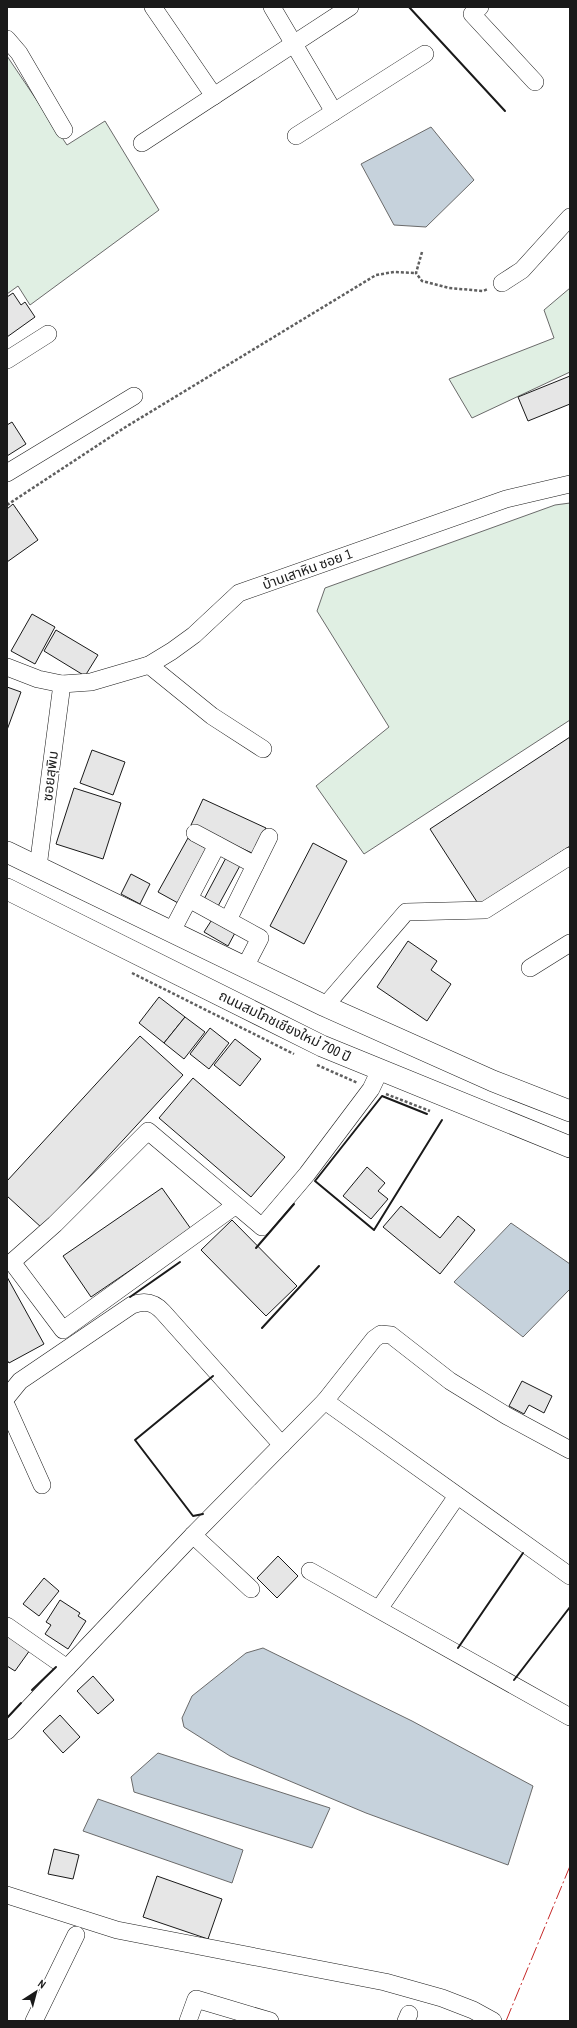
<svg xmlns="http://www.w3.org/2000/svg" width="577" height="2028" viewBox="0 0 577 2028" font-family="'Archivo Narrow','Noto Sans Thai',sans-serif">
	<rect width="100%" height="100%" fill="#fff"/>
	<g fill="#e0efe3" stroke="#6a6a6a">
		<path d="M7,56L67,145L105,121L159,210L30,305L18,286L7,294Z"/>
		<path d="M570,288V372L472,418L449,379L554,338L544,310Z"/>
		<path d="M570,503V720L364,854L316,786L389,727L317,611L325,588L555,505Z"/>
	</g>
	<g fill="#c6d2dc" stroke="#6a6a6a">
		<path d="M431,127L474,180L426,227L394,225L361,164Z"/>
		<path d="M511,1223L570,1264V1289L523,1337L454,1282Z"/>
		<path d="M263,1648L412,1721L533,1786L508,1865L366,1813L230,1756L184,1727L182,1718L192,1696L246,1653Z"/>
		<path d="M158,1753L330,1808L312,1848L134,1792L131,1777Z"/>
		<path d="M98,1799L243,1850L232,1883L83,1831Z"/>
	</g>
	<g fill="#e6e6e6" stroke="#1a1a1a">
		<path d="M13,293L21,305L25,302L35,317L7,337V297Z"/>
		<path d="M570,376V404L528,421L518,397Z"/>
		<path d="M12,422L26,444L7,456V425Z"/>
		<path d="M13,504L38,540L7,562V509Z"/>
		<path d="M32,614L55,627L35,664L11,651Z"/>
		<path d="M56,630L98,655L85,676L44,651Z"/>
		<path d="M7,687L21,692L7,730Z"/>
		<path d="M570,737V846L479,905L430,829Z"/>
		<path d="M92,750L125,762L113,795L80,783Z"/>
		<path d="M74,788L121,803L103,859L56,844Z"/>
		<path d="M203,799L266,828L254,854L191,825Z"/>
		<path d="M188,838L207,849L178,903L158,892Z"/>
		<path d="M313,843L347,861L304,944L270,926Z"/>
		<path d="M228,854L242,862L217,908L203,901Z"/>
		<path d="M131,874L150,884L140,904L121,894Z"/>
		<path d="M213,918L236,931L228,946L204,932Z"/>
		<path d="M408,941L437,961L431,970L451,984L427,1021L377,987Z"/>
		<path d="M159,997L185,1017L164,1043L139,1023Z"/>
		<path d="M185,1017L205,1032L184,1059L164,1043Z"/>
		<path d="M210,1028L229,1043L209,1069L190,1054Z"/>
		<path d="M140,1036L183,1075L42,1228L7,1196V1181Z"/>
		<path d="M235,1039L261,1059L240,1086L214,1065Z"/>
		<path d="M193,1078L285,1157L251,1197L159,1118Z"/>
		<path d="M367,1167L385,1183L378,1191L388,1199L371,1219L343,1196Z"/>
		<path d="M162,1188L191,1229L91,1297L63,1256Z"/>
		<path d="M401,1206L440,1238L458,1216L475,1230L440,1274L383,1227Z"/>
		<path d="M232,1220L297,1286L266,1316L201,1250Z"/>
		<path d="M7,1277L44,1344L9,1363L7,1360Z"/>
		<path d="M522,1381L552,1396L544,1413L529,1405L524,1414L509,1406Z"/>
		<path d="M278,1556L298,1576L277,1598L257,1578Z"/>
		<path d="M44,1578L59,1591L39,1616L23,1604Z"/>
		<path d="M60,1600L80,1613L78,1616L86,1621L68,1649L45,1634L51,1625L46,1622Z"/>
		<path d="M7,1634L30,1650L15,1671L7,1666Z"/>
		<path d="M93,1676L114,1700L98,1714L77,1691Z"/>
		<path d="M60,1715L80,1737L63,1753L43,1731Z"/>
		<path d="M54,1849L79,1855L73,1879L48,1874Z"/>
		<path d="M157,1876L222,1899L208,1939L143,1917Z"/>
	</g>
	<g fill="none" stroke-linecap="round" stroke-linejoin="round">
		<defs>
			<g id="minor">
				<path d="M153,7L214,96"/>
				<path d="M272,7L334,112"/>
				<path d="M480,7L472,14L535,82"/>
				<path d="M7,39L19,53L64,130"/>
				<path d="M296,136L425,54"/>
				<path d="M142,143L350,7"/>
				<path d="M502,283L522,270L570,217"/>
				<path d="M7,360L48,334"/>
				<path d="M7,473L134,396"/>
				<path d="M149,665L212,716L263,749"/>
				<path d="M7,667L38,679L62,684L91,682L149,665L172,651L194,635L239,593L506,499L570,484"/>
				<path d="M195,833L255,865"/>
				<path d="M38,867L62,684"/>
				<path d="M189,899L260,938L245,967"/>
				<path d="M228,920L269,837"/>
				<path d="M172,931L217,845"/>
				<path d="M530,968L570,943"/>
				<path d="M325,1006L406,912L485,910L570,856"/>
				<path d="M236,1205L63,1330L12,1262L55,1224L148,1131L262,1227L307,1174L371,1089L380,1070"/>
				<path d="M7,1397L20,1381L132,1305C145,1300 154,1302 163,1312L282,1445"/>
				<path d="M325,1401L570,1576"/>
				<path d="M7,1407L42,1485"/>
				<path d="M193,1535L251,1589"/>
				<path d="M310,1571L570,1717"/>
				<path d="M379,1609L457,1496"/>
				<path d="M7,1626L67,1668"/>
				<path d="M7,1731L193,1535L325,1401L374,1339L381,1334L391,1335L450,1381L507,1416L570,1450"/>
				<path d="M7,1895L117,1930L385,1982L442,1998L473,2010L493,2021"/>
				<path d="M34,2021L76,1935"/>
				<path d="M188,2021L196,1999L270,2021"/>
				<path d="M406,2021L409,2014"/>
			</g>
			<g id="major">
				<path d="M7,852L325,1006L493,1081L570,1111"/>
				<path d="M7,889L322,1046L570,1147"/>
			</g>
		</defs>
		<use href="#minor" stroke="#1a1a1a" stroke-width="18"/>
		<use href="#major" stroke="#1a1a1a" stroke-width="22"/>
		<g stroke="#5f5f5f" stroke-width="2.5" stroke-dasharray="3 2" stroke-linecap="butt">
			<path d="M422,252L416,273L422,281L449,288L483,291L488,289"/>
			<path d="M7,505L124,428L376,275L394,272L416,273"/>
			<path d="M132,973L294,1054"/>
			<path d="M317,1065L358,1083"/>
			<path d="M386,1094L430,1111"/>
		</g>
		<use href="#minor" stroke="#fff" stroke-width="17"/>
		<use href="#major" stroke="#fff" stroke-width="21"/>
		<g stroke="#1a1a1a" stroke-width="2">
			<path d="M409,7L505,111"/>
			<path d="M427,1114L382,1096L315,1181L374,1230L442,1120"/>
			<path d="M256,1248L294,1204"/>
			<path d="M130,1297L180,1262"/>
			<path d="M262,1328L319,1266"/>
			<path d="M203,1514L193,1516L135,1440L213,1376"/>
			<path d="M458,1648L523,1553"/>
			<path d="M514,1680L570,1607"/>
			<path d="M32,1690L56,1667"/>
			<path d="M7,1718L21,1703"/>
		</g>
		<path stroke="#c62828" stroke-width="1" stroke-dasharray="14 3 2 3" stroke-linecap="butt" d="M506,2021L570,1866"/>
	</g>
	<g text-anchor="middle" dominant-baseline="central" stroke-width="3" stroke-linejoin="round" paint-order="stroke">
		<g font-size="14" fill="#1a1a1a" stroke="#fff">
			<text transform="translate(307 569) rotate(-20)">บ้านเสาหิน ซอย 1</text>
			<text transform="translate(50 776) rotate(-83)">ซอยสุพิม</text>
			<text transform="translate(285 1026) rotate(26)">ถนนสมโภชเชียงใหม่ 700 ปี</text>
		</g>
	</g>
	<rect width="577" height="2028" fill="none" stroke="#1a1a1a" stroke-width="16"/>
	<g transform="translate(36 1992) rotate(36)" stroke="#ffffff" stroke-width="3" paint-order="stroke">
	<path d="M0-3L7 15L0 10L-7 15Z" fill="#1a1a1a"/>
	<text y="-6" font-size="11" font-weight="bold" text-anchor="middle" fill="#1a1a1a">N</text>
	</g>
</svg>
